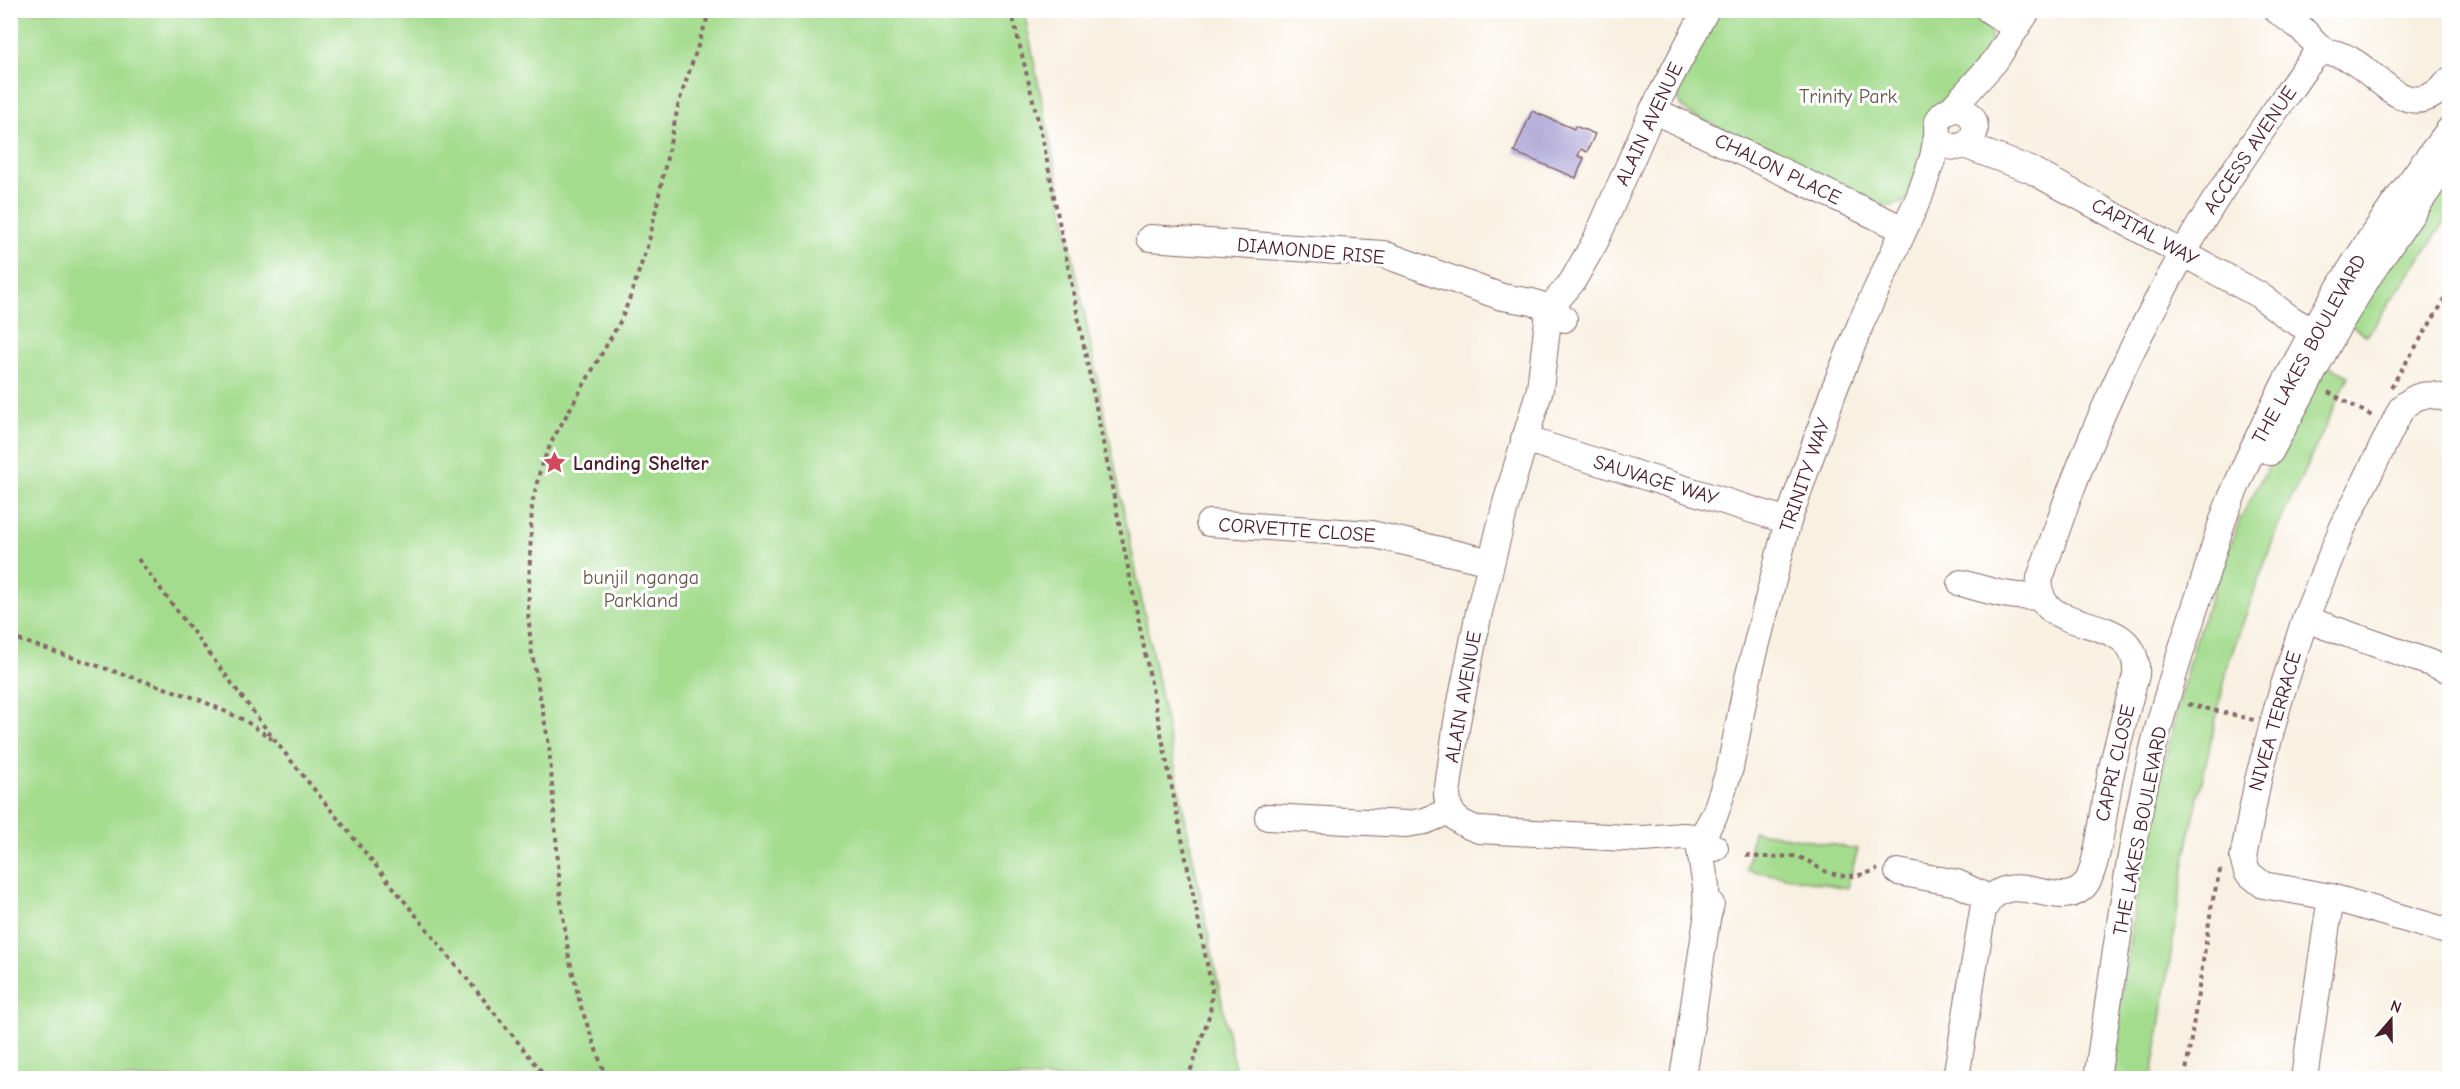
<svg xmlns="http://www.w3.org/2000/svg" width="2460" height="1089" viewBox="0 0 2460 1089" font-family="'Comic Neue',sans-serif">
	<rect width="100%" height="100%" fill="#fff"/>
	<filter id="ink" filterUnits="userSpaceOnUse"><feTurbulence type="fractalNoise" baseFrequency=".0167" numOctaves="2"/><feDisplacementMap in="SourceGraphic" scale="12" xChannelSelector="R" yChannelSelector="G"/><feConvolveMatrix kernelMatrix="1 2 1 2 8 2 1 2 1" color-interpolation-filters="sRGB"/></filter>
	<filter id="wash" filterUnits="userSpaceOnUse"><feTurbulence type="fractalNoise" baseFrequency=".008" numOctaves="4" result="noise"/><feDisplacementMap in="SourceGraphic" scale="24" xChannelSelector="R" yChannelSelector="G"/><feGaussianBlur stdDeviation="1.35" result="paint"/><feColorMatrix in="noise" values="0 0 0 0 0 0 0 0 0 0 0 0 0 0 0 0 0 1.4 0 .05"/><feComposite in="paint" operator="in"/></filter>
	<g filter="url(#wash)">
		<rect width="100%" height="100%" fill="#f8f0e1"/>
		<g fill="#a4dc8e" stroke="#777e5c" stroke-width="1.5">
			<path d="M10,11H1024L1237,1078H11Z"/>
			<path d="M1717,11H1958L1965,14L1974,12C1991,23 1996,34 1987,52L1936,109L1928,128L1929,139L1906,200L1901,203L1886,207L1690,114C1680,106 1676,100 1679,87Z"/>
			<path d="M2449,168V216L2367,336L2347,323Z"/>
			<path d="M2324,364L2349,376L2277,529L2229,661L2188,842L2152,1078H2108L2146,835L2193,646L2240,519Z"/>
			<path d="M1753,831L1858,849L1847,888L1747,870Z"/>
		</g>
		<g id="blocks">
			<path fill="#aea7d7" d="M1532,111L1574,129L1575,126L1595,134L1587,152L1581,149L1578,156L1584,158L1576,178L1514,152Z"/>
		</g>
	</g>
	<g filter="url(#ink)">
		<use href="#blocks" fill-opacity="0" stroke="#87686b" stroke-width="1.5"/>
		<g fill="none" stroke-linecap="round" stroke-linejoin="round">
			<defs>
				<g id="minor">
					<path d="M1706,10L1653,110L1596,240L1572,282L1555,302L1548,320L1540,389L1506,503L1479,612L1457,722L1447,794C1448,817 1459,823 1479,830L1644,839L1683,836L1695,837L1715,848"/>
					<path d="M1989,10L2016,28"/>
					<path d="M2276,10L2301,28L2324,52C2374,52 2401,137 2450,80"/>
					<circle cx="1956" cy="128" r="19"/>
					<path d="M1653,110L1903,229"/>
					<path d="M1950,111L1995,61L2028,10"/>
					<path d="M1964,145L2031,170L2259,295L2291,319L2328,340"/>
					<path d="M1150,238L1383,254L1502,297L1532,302L1552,309L1564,319"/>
					<path d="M2450,400C2430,392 2416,393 2401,409L2342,529L2305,619L2279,701L2258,780L2243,858L2247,872L2263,885L2331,897L2450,932"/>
					<path d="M1524,439L1788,521"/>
					<path d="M2270,452L2337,328L2370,274L2450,158"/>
					<path d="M1209,523L1371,534L1491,562"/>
					<path d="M1961,583C1987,590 2012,599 2040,596"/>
					<path d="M2305,619L2450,670"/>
					<path d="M1268,817L1406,824L1425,821L1450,811"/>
					<path d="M1898,872L1957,883L1989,898"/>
					<path d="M1707,919L1706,887L1700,850L1702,837L1715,814L1730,768L1748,678L1788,521L1834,390L1861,323L1920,195L1933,157L1938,131"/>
					<path d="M1683,1078L1707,919L1711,904"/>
					<path d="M1956,1078L1983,910C2009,860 2058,916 2085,885C2098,870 2105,800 2110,778C2117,743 2127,709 2136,675C2141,605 2032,642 2040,578C2053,541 2065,503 2080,467C2109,394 2144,322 2183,254C2219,189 2263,129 2305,68L2315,56L2324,52"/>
					<path d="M2097,1078C2115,963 2128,846 2157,733C2170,684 2185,637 2201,590C2211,560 2218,530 2230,501C2285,368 2361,242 2450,129"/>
					<path d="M2304,1078L2331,897"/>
				</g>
			</defs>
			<use href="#minor" stroke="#87686b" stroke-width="28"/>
			<g stroke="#87686b" stroke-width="4" stroke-dasharray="4.5 4.5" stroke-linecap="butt">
				<path d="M1011,10L1043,141L1212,989L1210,1013L1188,1078"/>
				<path d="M10,17L27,10"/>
				<path d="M2391,387L2450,291"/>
				<path d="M2328,392L2374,417"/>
				<path d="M138,559L276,742L547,1078"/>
				<path d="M10,637L198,699L244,720L272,739"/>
				<path d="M2188,704L2254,720"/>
				<path d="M1746,855C1763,859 1777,856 1793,856C1803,857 1811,863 1819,868C1839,879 1857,878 1878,869"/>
				<path d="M606,1078L581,1007L569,957L561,902L549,745L531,648L528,612L532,504L541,466L554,437L621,320L631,295L649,241L679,102L710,10"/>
				<path d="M2185,1078L2212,903L2221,867"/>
			</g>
			<use href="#minor" stroke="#fff" stroke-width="26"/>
		</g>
	</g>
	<defs>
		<symbol id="sight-bare" viewBox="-9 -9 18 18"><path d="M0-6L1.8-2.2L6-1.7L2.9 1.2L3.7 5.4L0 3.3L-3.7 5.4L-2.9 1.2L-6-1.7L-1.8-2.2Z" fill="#d1495b" stroke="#fff" stroke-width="2.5" paint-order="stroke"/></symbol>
	</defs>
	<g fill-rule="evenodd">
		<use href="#sight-bare" x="538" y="446" width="33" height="33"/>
	</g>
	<g text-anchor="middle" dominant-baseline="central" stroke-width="6" stroke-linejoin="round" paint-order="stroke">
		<g font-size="20" fill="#655849" stroke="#fff">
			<text x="1848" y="96">Trinity Park</text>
			<text x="641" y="577">bunjil nganga<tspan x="641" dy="23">Parkland</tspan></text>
		</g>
		<g font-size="20" fill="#4a1f2b" stroke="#fff">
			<text transform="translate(1649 124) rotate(-65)">ALAIN AVENUE</text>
			<text transform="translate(2250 150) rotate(-56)">ACCESS AVENUE</text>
			<text transform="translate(1778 169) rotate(26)">CHALON PLACE</text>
			<text transform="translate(2145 232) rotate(29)">CAPITAL WAY</text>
			<text transform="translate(1311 251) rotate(5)">DIAMONDE RISE</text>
			<text transform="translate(2309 349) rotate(-61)">THE LAKES BOULEVARD</text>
			<text transform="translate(1805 475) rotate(-71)">TRINITY WAY</text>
			<text transform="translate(1656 480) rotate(17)">SAUVAGE WAY</text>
			<text transform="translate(1297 530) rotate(4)">CORVETTE CLOSE</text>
			<text transform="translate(1463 697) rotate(-80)">ALAIN AVENUE</text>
			<text transform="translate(2275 721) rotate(-74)">NIVEA TERRACE</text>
			<text transform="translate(2115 763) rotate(-77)">CAPRI CLOSE</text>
			<text transform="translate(2140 831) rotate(-79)">THE LAKES BOULEVARD</text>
		</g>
		<g font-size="20" font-weight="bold" fill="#4a1f2b" stroke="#fff" text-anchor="start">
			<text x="573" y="463">Landing Shelter</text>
		</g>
	</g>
	<rect width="2460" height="1089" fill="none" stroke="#fff" stroke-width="36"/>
	<g transform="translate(2391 1020) rotate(20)" stroke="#ffffff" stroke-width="4.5" paint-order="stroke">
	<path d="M0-4.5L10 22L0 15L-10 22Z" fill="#4a1f2b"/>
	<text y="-9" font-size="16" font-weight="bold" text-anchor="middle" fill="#4a1f2b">N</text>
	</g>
</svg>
